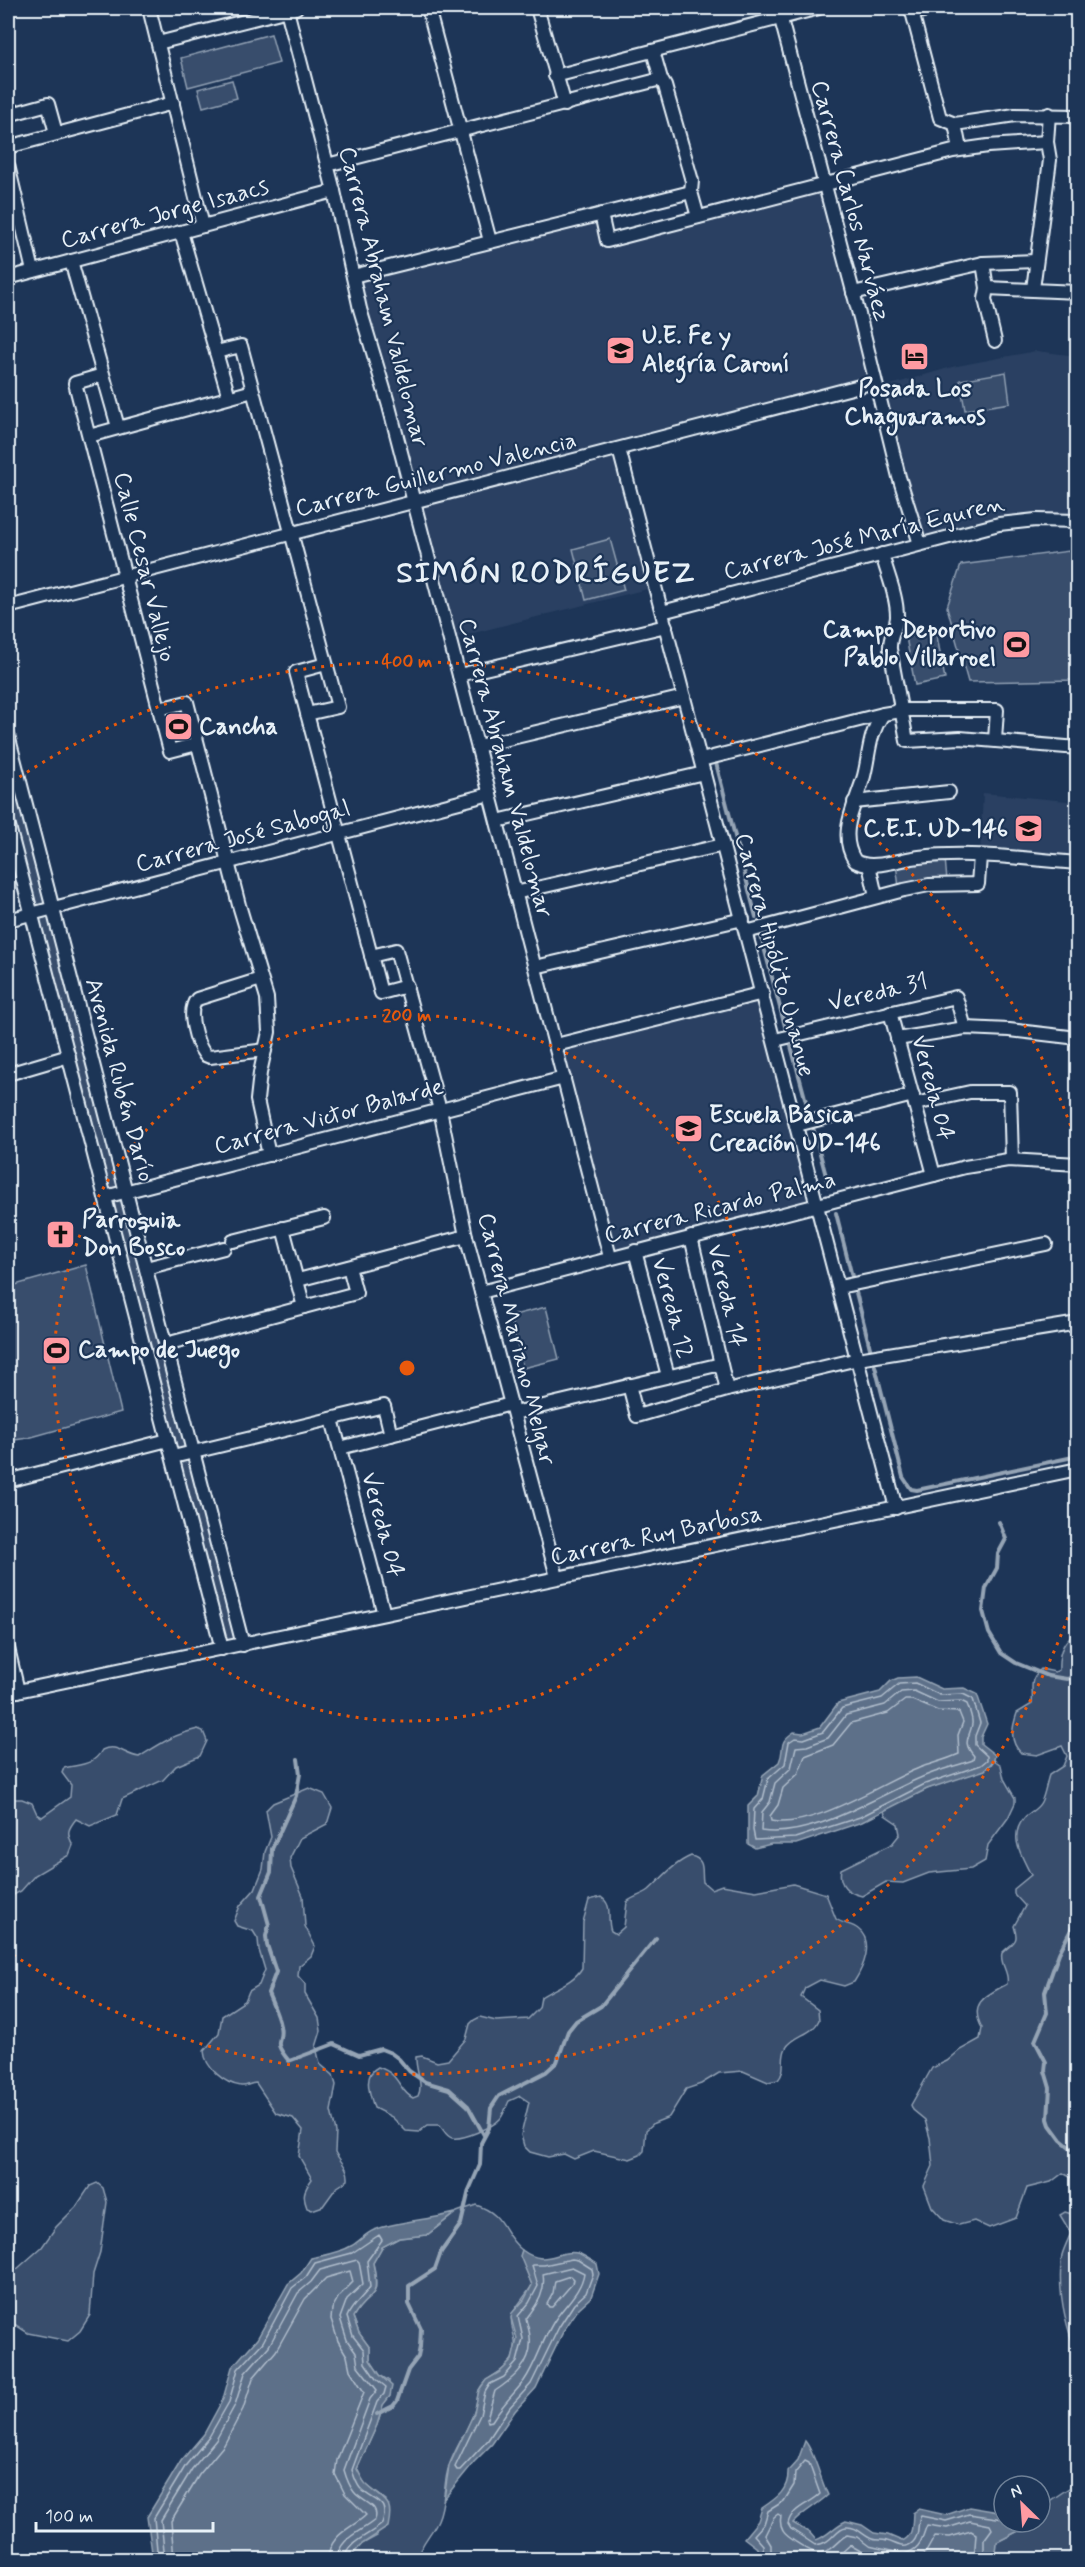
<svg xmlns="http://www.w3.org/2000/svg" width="1085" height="2567" viewBox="0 0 1085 2567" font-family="Mynerve,sans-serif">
	<rect width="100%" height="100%" fill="#1d3557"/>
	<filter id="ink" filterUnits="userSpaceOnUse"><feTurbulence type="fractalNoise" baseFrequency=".0167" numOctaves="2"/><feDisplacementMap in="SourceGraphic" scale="12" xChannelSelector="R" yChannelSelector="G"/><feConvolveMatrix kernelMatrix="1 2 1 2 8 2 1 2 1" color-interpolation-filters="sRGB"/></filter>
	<g filter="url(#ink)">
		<g fill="#2a4162">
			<path d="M824,185L875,382L619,449L655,587L450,639L356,276L601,214L607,241Z"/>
			<path d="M1036,351L1077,356L1078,472L1073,520H1036L920,544L877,389L952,367Z"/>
			<path d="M983,793L1077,802V863L980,856Z"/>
			<path d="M763,993L818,1205L610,1257L556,1045Z"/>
		</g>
		<g fill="#374d6c" stroke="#909fb2" stroke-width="1.5">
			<path d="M271,34L279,63L188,87L181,58Z"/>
			<path d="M232,80L237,98L203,107L198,89Z"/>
			<path d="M1006,372L1010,403L965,410L960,380Z"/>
			<path d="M610,539L624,590L586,600L573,549Z"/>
			<path d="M1077,550V680L968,682L947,607L961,565Z"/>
			<path d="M936,631L945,679L915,685L906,637Z"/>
			<path d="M187,710L194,737L170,743L163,717Z"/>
			<path d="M8,735L243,1645L222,1649L8,823Z"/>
			<path d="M945,858L947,881L899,887L896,864Z"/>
			<path d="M86,1265L121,1412L28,1438L8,1441V1287Z"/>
			<path d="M546,1307L559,1359L523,1368L510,1316Z"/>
			<path d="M1077,1632V2181L1063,2173L1051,2182L1027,2188L1016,2218L989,2228L974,2221L959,2225L944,2220L932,2207L924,2186L933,2166L930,2138L925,2120L913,2110L911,2105L932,2068L947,2061L960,2050L980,2039L982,2028C968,2002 987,1995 1007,1984C1010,1972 999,1964 1002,1953C1012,1942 1020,1944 1014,1926L1025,1906L1014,1894V1889L1031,1875C1022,1856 1008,1837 1024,1818C1029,1812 1037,1810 1041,1802C1045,1794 1046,1784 1049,1775L1063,1766L1067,1756L1062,1746L1037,1755L1021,1753C1009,1741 1012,1728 1017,1713L1032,1704C1034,1687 1027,1682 1041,1669L1055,1672L1059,1670C1058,1653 1063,1640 1077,1632Z"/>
			<path d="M198,1729L203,1731L207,1741L200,1756L176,1766L163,1780L122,1799L117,1815L90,1826L76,1819C68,1829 66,1833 73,1845L69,1855L35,1875L21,1891L8,1898V1799H22L32,1803L37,1814L42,1817L70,1797L71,1785L62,1773L64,1768C80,1764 93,1766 102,1750C117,1743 124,1755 139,1757C160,1744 172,1735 198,1729Z"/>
			<path d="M994,1760L1001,1765L1004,1779L1015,1798V1803L1008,1818L988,1845L985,1861L971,1869L929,1873L903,1883L886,1882L862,1896C847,1893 838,1884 841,1869L892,1844L900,1834L898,1824L885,1815L884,1810L927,1789L991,1765Z"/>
			<path d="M309,1788L324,1794L332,1808L327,1824L300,1838L290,1858L291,1868L303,1896L305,1926L315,1946L311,1956L299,1966L298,1976L305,1984V1994L319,2018L321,2031L316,2047L320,2064L333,2075L336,2085L331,2111L336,2132L335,2152C340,2162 349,2167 348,2180L336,2188L323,2206L312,2210L307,2208C302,2195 304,2190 312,2179L299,2156L303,2130L293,2118L276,2113L256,2083C249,2083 247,2087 241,2086C225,2084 205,2068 204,2051L219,2033L222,2016L245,2001L249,1991L259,1985L265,1970L259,1950L258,1939L253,1931L237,1926L234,1921L240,1906L255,1889L263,1869L265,1852L271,1837L266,1810L273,1803Z"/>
			<path d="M691,1856C706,1860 701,1870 703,1882L711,1889L722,1885L756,1891L793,1884L826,1894L836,1919C843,1924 852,1924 858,1929C875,1942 863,1968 854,1982L844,1986L820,1980L805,1988L801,1997L818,2010L819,2020C813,2035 793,2035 786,2048C780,2059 787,2070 778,2080L768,2082L743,2071L719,2073L701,2084L686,2089L669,2117L654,2123L646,2130L644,2151L640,2155L630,2159L594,2151L574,2159L564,2154L548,2157L530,2152L524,2146L521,2135L529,2102L520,2096L509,2101C506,2107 504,2114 500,2119C493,2127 463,2140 452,2138C446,2137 443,2128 439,2125H428L419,2132L406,2131L392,2117L374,2108C370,2094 362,2075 378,2067C401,2074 398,2091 413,2098L418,2096C424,2084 415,2070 416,2057L422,2056L437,2062L448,2060L466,2039L470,2024L474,2020L480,2017L496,2021L528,2019L539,2008L541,1997C554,1988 573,1983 582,1968L583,1922L589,1900L601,1897C614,1906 606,1918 611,1931L616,1934L624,1927L627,1902C634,1896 643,1895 649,1890C662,1878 674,1863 691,1856Z"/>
			<path d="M97,2183L103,2188L107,2202L100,2252L93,2274L90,2315L80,2331L68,2341L28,2333L8,2320V2277L42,2247L56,2227L76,2207L90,2186Z"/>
			<path d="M476,2205C507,2215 501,2234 522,2250L521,2256L532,2285C528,2293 513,2310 512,2315C508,2328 521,2341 512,2359C504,2374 486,2375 479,2390C477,2397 477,2405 474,2412C468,2431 455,2447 449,2466C443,2483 446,2502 438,2520C432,2534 420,2544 417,2559L348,2560L362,2544L377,2536L386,2500L365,2484L357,2469L377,2425L383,2404L390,2396L389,2381L380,2375L370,2360V2348L359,2333L353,2317C369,2288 382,2305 373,2263L382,2247L399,2238L427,2235L457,2212Z"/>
			<path d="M1065,2212L1075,2215L1077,2213V2354C1065,2324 1057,2288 1062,2255C1064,2248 1068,2240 1071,2233L1060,2215Z"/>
			<path d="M1072,2486L1077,2488V2559H1004L996,2553L997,2542L1036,2522H1040L1051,2500Z"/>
		</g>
		<g fill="#5d7089" stroke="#95a4b5" stroke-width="1.5">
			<path d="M916,1677L942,1689L964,1688L977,1694L987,1724L981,1737V1744L995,1755L994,1760L985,1770L927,1789L862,1822L796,1844H771L755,1848L748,1844V1806L758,1796L763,1775L779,1762C786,1747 776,1744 794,1732L803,1733L820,1727L838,1703L880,1692L891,1681L898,1678Z"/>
			<path d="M455,2213L427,2235L399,2238L382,2247L373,2263C381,2305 369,2288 353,2317L359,2333L370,2348V2360L380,2375L392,2386L390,2396L383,2405L377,2425L357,2469C360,2474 362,2481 367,2485C385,2502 394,2499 388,2527L362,2544L348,2559H153L147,2517L181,2461L204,2434L223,2399L232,2367L257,2339L288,2284L301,2273L311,2258C324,2255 340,2253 351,2246C359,2242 366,2233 374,2230C400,2221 429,2220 455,2213Z"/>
			<path d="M522,2250C547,2269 559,2247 580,2254C585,2256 592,2261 597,2264L599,2274L591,2297L579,2308L564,2330L536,2388L515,2411L492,2444L474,2462L444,2499L449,2466L474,2413L479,2390L486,2380L500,2372L512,2360L517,2339L511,2318L512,2313L524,2300L532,2285L520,2256Z"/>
			<path d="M805,2441C814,2451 821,2481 828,2495C816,2506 804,2511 793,2523L810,2533L816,2540C828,2536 834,2526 846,2521L862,2525L874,2533L888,2535L902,2541C914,2536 912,2524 913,2513L919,2509L946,2515L969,2507L1004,2513V2522H1036L997,2542L996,2553L1004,2559H758L757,2548L744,2538L758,2521L762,2508C777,2498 789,2490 788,2471L798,2460Z"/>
		</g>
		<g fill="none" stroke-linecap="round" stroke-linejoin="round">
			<g stroke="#b0bdcc" stroke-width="1.5">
				<path d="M915,1683L940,1695L963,1694L973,1699L980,1723L975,1736V1745L987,1756V1760L981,1765L925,1784L860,1817L795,1838L755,1840L753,1830L754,1809L763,1799L768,1779L785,1764L789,1742L795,1738L804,1739L823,1732L842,1708L882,1698L899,1684Z"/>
				<path d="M914,1691L938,1702L961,1701L967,1704C969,1709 973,1718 972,1724C970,1738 961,1741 974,1756L973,1760C956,1766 937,1770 920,1778C875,1797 812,1839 761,1831L762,1812L770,1802L775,1783L791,1768L796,1747L807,1746L828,1738L846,1715L885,1705L901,1692Z"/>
				<path d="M905,1700H912L938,1711L959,1712L963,1722L958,1735L959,1754C946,1760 932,1763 919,1768C882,1783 810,1830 771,1821L770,1816L778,1805L783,1788L798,1774L805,1756L833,1745L851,1723L888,1713Z"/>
				<path d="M572,2259L578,2260L592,2269L593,2274L586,2293L574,2304L559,2327L531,2384L510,2407L488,2440L460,2470H457L455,2467L480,2415L485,2392L490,2384L504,2377L517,2362L523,2339L518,2316L529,2303L538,2286L532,2265H544Z"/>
				<path d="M572,2267L584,2273C581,2293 563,2306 553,2323C542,2341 536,2364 524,2381C513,2395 501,2406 492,2421L488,2422L487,2418L495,2391C513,2379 533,2363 530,2338C530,2331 527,2325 526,2319C537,2304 546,2293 543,2274Z"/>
				<path d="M570,2276L573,2279L572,2284L552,2307H549L547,2304L553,2293L555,2281Z"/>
				<path d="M158,2560L154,2518L186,2465L209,2437L229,2402L238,2369L263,2342L292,2288L306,2277L315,2263L352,2253L379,2235L382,2240L367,2261L370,2287C362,2299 352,2304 347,2317L353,2336L364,2350L365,2363L376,2379L386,2387L384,2394L377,2402L352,2470C354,2476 356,2483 360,2488C373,2503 390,2498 382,2524C370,2535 347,2541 344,2560"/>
				<path d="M165,2560L161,2520L192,2469L216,2440L235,2405L245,2373L269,2346L298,2293L311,2282L320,2270L357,2260L359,2262L363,2284L347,2299L340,2318L347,2340L356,2353L358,2366L377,2390L370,2399L344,2470C346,2477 350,2487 354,2492C363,2503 380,2504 375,2520C361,2532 338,2538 337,2560"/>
				<path d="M174,2560L171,2521L199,2475L224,2445L243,2409L253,2378L276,2351L305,2299L326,2278L350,2271L353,2282L339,2296L332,2309L331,2319L338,2341L347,2356L350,2370L364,2392L337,2460L335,2474L345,2494L366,2515C352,2529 329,2533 328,2560"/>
				<path d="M764,2560L763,2545L754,2535L764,2524L768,2511L784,2501L794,2485L795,2473L805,2461L809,2463L820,2494C810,2504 791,2508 788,2524L791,2529L815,2545C833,2544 835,2528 846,2527C857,2526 863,2536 872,2539C877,2541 882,2539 887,2541C896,2543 904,2551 913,2542C921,2534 916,2523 921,2516L946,2521L969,2514L1004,2519"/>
				<path d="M771,2560V2545L765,2535L774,2517L778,2514L781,2516C780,2521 780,2526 783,2531C786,2537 813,2554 819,2553C833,2551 837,2540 847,2535L857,2537L869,2546L904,2554C922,2549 921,2539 927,2525L947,2528L970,2521L990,2525L992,2529L984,2540V2560"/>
				<path d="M829,2560L839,2555L850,2545L866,2554L889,2560"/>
				<path d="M916,2560L926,2552L935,2536L950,2537L971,2531L976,2534L974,2560"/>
			</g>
			<g stroke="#95a4b5" stroke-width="4">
				<path d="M716,763L756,917"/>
				<path d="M761,936L786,1030"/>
				<path d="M791,1046L829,1187"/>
				<path d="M836,1213L871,1352"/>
				<path d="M875,1366L903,1477L911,1489L917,1490L1078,1456"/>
				<path d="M999,1522L1006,1539L998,1554L997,1568L986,1588L983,1611L989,1633L1001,1653L1016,1663L1048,1676L1067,1679L1078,1676"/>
				<path d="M298,1759L300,1774L296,1796L272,1849L271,1872L261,1896L269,1925L266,1936L267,1945L276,1972L268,1993C272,2003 278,2015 280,2026C284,2044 270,2038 289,2061L334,2044L359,2055L381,2049L391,2053L399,2059L409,2071L425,2082L449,2089L468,2106L484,2135"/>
				<path d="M1078,1916L1059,1953L1045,1992L1047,2013L1035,2041L1046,2062L1045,2071L1050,2088L1048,2119L1050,2125L1061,2140L1078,2154"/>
				<path d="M377,2414L393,2406L397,2401L408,2370L418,2357L420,2347L421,2329L409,2304V2286L435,2269L441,2252L461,2224L469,2190L480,2165L481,2143L489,2128L491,2108L499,2096L546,2072L557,2062L568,2031L576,2021L601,2006L656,1938"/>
				<path d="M1074,2560L1073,2554L1078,2547"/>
			</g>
			<defs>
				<g id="street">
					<path d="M149,8L203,226"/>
					<path d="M428,8L490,241"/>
					<path d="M537,8L565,105"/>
					<path d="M778,8L860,318L899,477L920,544"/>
					<path d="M911,8L940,118L955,124L1015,115L1078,116"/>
					<path d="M287,10L334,191L360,309L389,406L610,1257"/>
					<path d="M912,13L939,8"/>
					<path d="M158,43L296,8"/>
					<path d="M653,51L661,79L665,86L692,181L691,192L698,217"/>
					<path d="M555,76L819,8"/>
					<path d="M8,115L48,104L56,133"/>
					<path d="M955,124L960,149"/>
					<path d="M8,147L173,103"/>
					<path d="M8,165L33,271"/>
					<path d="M327,165L661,79"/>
					<path d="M601,214L607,241L953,151L988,146L1047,142"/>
					<path d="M181,232L229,397"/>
					<path d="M71,261L118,427"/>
					<path d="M983,263L987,288L985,299L995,341"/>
					<path d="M353,276L691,192"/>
					<path d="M8,278L334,191"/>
					<path d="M987,288L1078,292"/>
					<path d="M1033,289L1050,160L1047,142L1049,114"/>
					<path d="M853,293L983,263L1036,261"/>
					<path d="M216,352L241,346L338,707L307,714"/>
					<path d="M103,375L75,383L170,751L197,744"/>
					<path d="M89,436L253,391"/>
					<path d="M619,449L896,1508"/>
					<path d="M882,554C887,574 897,595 897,616C897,627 889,636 890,649L907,741L960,738L1078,748"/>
					<path d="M8,607L875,382"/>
					<path d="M662,612L999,524L1036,520L1078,521"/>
					<path d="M326,664L296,672L381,993L407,986"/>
					<path d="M459,675L666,626"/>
					<path d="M159,709L187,702L239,905L267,998L269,1032L260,1073L257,1100L269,1155"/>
					<path d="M883,714C868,736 870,752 864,776C856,804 837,833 855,861C872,871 900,859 919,857C972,851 1025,859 1078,863"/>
					<path d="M8,735L243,1645"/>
					<path d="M478,746L684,697"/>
					<path d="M701,760L883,714L907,710H997L995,740"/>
					<path d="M854,802L949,792"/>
					<path d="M497,821L704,773"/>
					<path d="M8,823L222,1649"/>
					<path d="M869,865L876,896"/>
					<path d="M515,893L723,845"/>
					<path d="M8,920L490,794"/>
					<path d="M746,932L904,890L929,885L978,884L980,856"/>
					<path d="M371,956L396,950L440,1110L466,1236L557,1577"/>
					<path d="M535,967L743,919"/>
					<path d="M261,979L197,999C186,1011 196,1043 205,1055L210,1057L265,1050"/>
					<path d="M890,1012L934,1175"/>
					<path d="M897,1039L965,1028L1009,1030L1078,1038"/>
					<path d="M775,1040L956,997L965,1028"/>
					<path d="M556,1045L763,993"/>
					<path d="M8,1074L69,1056"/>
					<path d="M915,1104L970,1092H1010L1012,1160"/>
					<path d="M797,1125L913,1095"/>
					<path d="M105,1197L564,1078"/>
					<path d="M283,1228L304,1307"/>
					<path d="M691,1237L727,1390"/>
					<path d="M233,1241L324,1218"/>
					<path d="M635,1251L668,1376"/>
					<path d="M146,1268L224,1248"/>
					<path d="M298,1280L466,1236"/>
					<path d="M839,1287L1046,1244"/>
					<path d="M481,1292L965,1167L1008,1160L1078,1164"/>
					<path d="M166,1344L356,1293L349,1267"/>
					<path d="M629,1385L637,1416L727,1390L858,1359L1078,1323"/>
					<path d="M514,1413L721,1364"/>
					<path d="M332,1419L384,1614"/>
					<path d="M340,1448L511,1404"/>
					<path d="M173,1457L384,1406L391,1435"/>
					<path d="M8,1481L168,1440"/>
					<path d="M8,1648L18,1691"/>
					<path d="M8,1693L1078,1469"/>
				</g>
			</defs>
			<use href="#street" stroke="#e8f1f8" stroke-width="16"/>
			<use href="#street" stroke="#1d3557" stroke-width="12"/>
		</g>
	</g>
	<g fill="none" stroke="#e8590c" stroke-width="3" stroke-dasharray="3 6">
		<circle cx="407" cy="1368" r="353"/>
		<path d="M1077 1592A707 707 0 0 1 12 1954M12 782A707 707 0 0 1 1077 1144"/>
	</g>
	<defs>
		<symbol id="school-square" viewBox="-11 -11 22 22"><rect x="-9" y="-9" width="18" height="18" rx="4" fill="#ff9aa2" stroke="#1d3557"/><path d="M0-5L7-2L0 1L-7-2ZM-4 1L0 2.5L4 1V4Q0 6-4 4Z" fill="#111"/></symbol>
		<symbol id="hotel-square" viewBox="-11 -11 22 22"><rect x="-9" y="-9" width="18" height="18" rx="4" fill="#ff9aa2" stroke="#1d3557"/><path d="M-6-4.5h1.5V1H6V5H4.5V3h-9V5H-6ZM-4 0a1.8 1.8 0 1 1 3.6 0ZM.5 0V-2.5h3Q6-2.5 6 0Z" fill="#111"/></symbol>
		<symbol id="stadium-square" viewBox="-11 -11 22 22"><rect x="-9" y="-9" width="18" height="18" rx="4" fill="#ff9aa2" stroke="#1d3557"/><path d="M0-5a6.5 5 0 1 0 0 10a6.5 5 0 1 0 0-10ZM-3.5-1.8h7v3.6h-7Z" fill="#111"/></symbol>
		<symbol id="church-square" viewBox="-11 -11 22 22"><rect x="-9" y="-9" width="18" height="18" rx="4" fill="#ff9aa2" stroke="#1d3557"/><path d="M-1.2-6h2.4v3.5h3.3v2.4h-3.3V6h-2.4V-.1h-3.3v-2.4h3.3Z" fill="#111"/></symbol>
	</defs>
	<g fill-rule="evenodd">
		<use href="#school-square" x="604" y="334" width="33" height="33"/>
		<use href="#hotel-square" x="898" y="340" width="33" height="33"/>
		<use href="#stadium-square" x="1000" y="628" width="33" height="33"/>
		<use href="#stadium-square" x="162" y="710" width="33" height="33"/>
		<use href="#school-square" x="1012" y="812" width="33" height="33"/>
		<use href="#school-square" x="672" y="1112" width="33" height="33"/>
		<use href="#church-square" x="44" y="1218" width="33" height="33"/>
		<use href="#stadium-square" x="40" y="1334" width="33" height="33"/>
	</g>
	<g text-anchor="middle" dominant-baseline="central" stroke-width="4.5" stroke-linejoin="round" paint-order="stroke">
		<g font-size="24" fill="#e8f1f8" stroke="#1d3557">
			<text transform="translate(850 201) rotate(75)">Carrera Carlos Narváez</text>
			<text transform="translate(165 214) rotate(-15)">Carrera Jorge Isaacs</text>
			<text transform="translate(383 297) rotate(76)">Carrera Abraham Valdelomar</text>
			<text transform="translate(436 475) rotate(-14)">Carrera Guillermo Valencia</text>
			<text transform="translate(864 538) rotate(-14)">Carrera José María Eguren</text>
			<text transform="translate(144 567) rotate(76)">Calle Cesar Vallejo</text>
			<text transform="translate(505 768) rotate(75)">Carrera Abraham Valdelomar</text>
			<text transform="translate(243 837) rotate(-15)">Carrera José Sabogal</text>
			<text transform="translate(774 955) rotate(75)">Carrera Hipólito Unanue</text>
			<text transform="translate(878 993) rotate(-13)">Vereda 31</text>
			<text transform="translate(119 1080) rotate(75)">Avenida Rubén Darío</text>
			<text transform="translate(932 1088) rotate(75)">Vereda 04</text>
			<text transform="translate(329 1117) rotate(-15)">Carrera Victor Balarde</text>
			<text transform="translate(720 1208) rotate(-14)">Carrera Ricardo Palma</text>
			<text transform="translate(726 1296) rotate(77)">Vereda 14</text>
			<text transform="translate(672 1308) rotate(75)">Vereda 12</text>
			<text transform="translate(516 1339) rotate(76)">Carrera Mariano Melgar</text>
			<text transform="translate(382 1525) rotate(75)">Vereda 04</text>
			<text transform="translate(656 1536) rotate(-12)">Carrera Ruy Barbosa</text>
		</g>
		<g font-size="24" font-weight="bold" fill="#e8f1f8" stroke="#1d3557" text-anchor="start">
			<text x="642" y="336">U.E. Fe y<tspan x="642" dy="28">Alegría Caroní</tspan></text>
			<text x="915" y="389" text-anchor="middle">Posada Los<tspan x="915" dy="28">Chaguaramos</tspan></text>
			<text x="996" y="630" text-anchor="end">Campo Deportivo<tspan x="996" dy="28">Pablo Villarroel</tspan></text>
			<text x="199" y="727">Cancha</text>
			<text x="1008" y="829" text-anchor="end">C.E.I. UD-146</text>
			<text x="709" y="1115">Escuela Básica<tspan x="709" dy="28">Creación UD-146</tspan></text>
			<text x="82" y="1220">Parroquia<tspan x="82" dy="28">Don Bosco</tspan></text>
			<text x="78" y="1350">Campo de Juego</text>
		</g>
		<g font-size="30" font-weight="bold" letter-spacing="1.5" fill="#e8f1f8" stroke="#1d3557">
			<text x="546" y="573">SIMÓN RODRÍGUEZ</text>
		</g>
	</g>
	<circle cx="407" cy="1368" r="9" fill="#e8590c" stroke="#1d3557" stroke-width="3"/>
	<g font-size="18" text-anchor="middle" font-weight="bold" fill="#e8590c" stroke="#1d3557" stroke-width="4.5" stroke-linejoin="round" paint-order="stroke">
		<text x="407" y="667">400 m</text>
		<text x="407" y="1021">200 m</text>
	</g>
	<rect width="1085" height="2567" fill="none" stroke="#1d3557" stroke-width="30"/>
	<rect x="15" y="15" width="1055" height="2537" fill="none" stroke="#e8f1f8" stroke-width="2" filter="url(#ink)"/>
	<g transform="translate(1022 2504) rotate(335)"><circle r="28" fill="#1d3557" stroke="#6e8097" stroke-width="1.5"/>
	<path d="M0-4.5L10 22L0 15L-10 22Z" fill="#ff9aa2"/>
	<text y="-9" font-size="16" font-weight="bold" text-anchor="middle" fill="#e8f1f8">N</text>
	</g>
	<path d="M36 2522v9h177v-9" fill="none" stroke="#e8f1f8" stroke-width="3"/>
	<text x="45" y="2522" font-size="18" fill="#e8f1f8" stroke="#1d3557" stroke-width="4.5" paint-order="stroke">100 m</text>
</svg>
